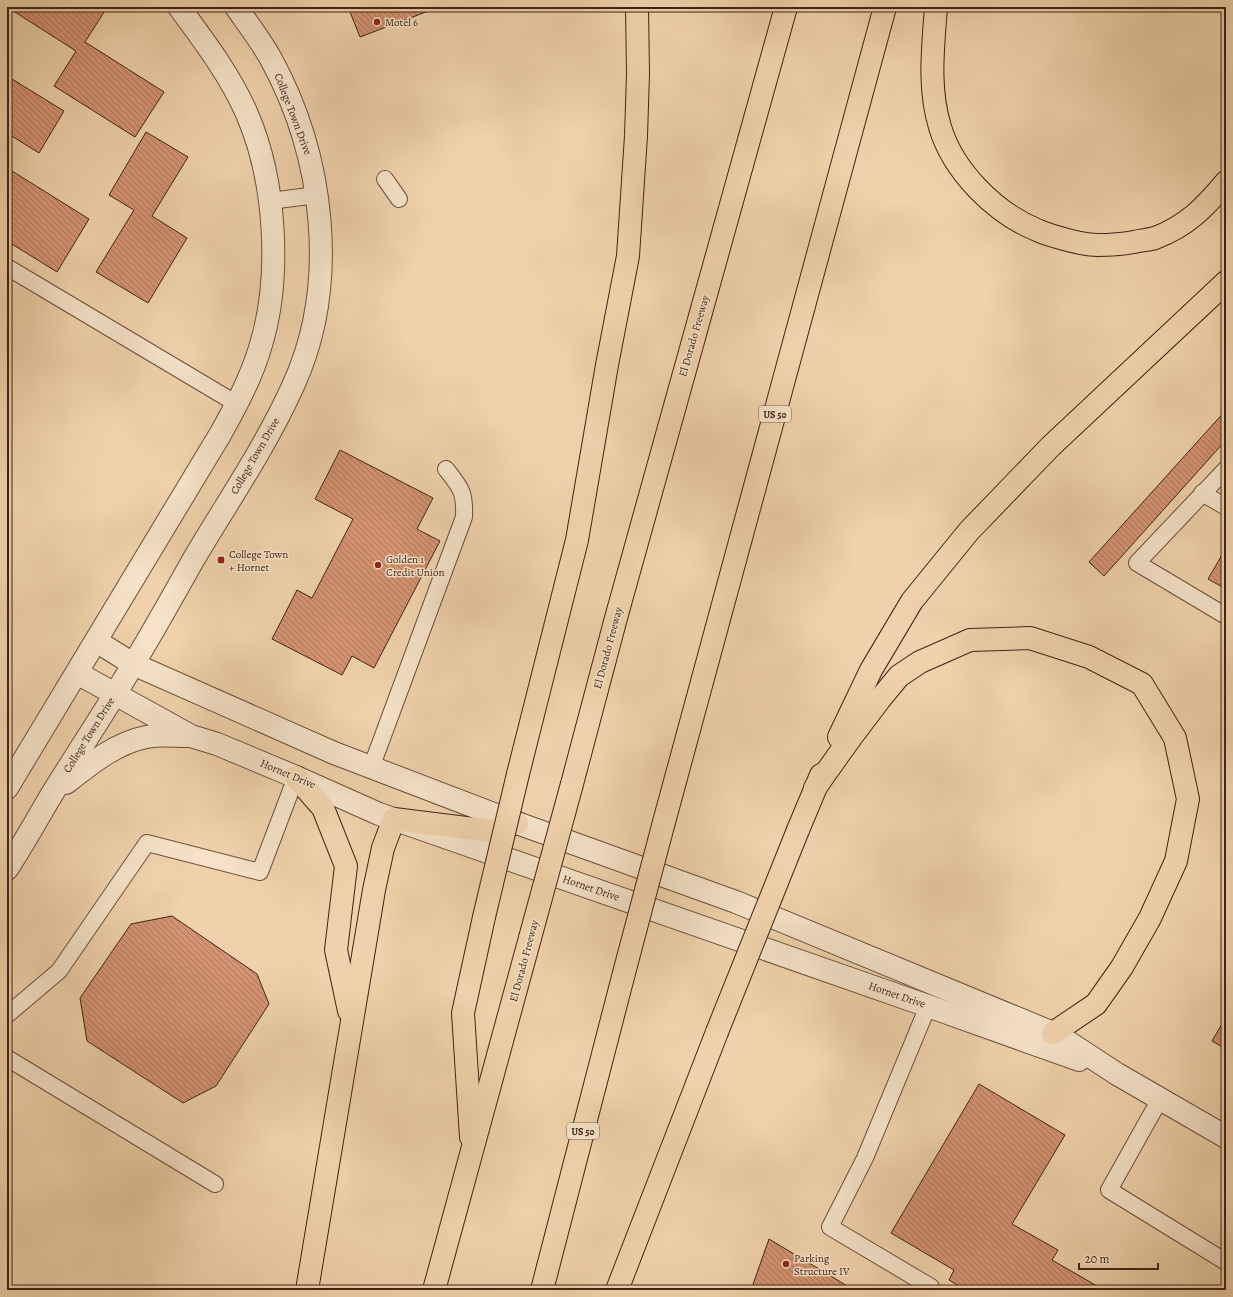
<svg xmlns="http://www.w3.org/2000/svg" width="1233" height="1297" viewBox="0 0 1233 1297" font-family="Alegreya,serif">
	<defs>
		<pattern id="building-back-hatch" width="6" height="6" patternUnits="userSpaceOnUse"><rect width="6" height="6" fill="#d49372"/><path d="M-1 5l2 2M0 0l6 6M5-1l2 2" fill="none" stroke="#ae785d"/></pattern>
	</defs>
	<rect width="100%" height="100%" fill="#efd2ab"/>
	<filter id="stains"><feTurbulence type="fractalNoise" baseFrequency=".005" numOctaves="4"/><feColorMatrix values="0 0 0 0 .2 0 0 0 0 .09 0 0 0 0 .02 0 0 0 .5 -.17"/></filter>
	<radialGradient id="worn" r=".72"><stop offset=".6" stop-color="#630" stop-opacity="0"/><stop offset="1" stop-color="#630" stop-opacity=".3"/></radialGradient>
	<g fill="url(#building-back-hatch)" stroke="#412217">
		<path d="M7,7H103L106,9L85,42L164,92L135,137L54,86L76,51Z"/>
		<path d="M348,7H439L360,37Z"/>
		<path d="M7,41L12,44L7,52Z"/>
		<path d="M7,76L64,111L39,153L7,133Z"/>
		<path d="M146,132L188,157L152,216L187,238L148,303L96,272L134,210L109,195Z"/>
		<path d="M12,171L89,219L57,272L7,241V180Z"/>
		<path d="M1226,410V440L1104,576L1089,562Z"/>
		<path d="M340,450L433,498L417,529L440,541L374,668L352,656L342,675L272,639L297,590L312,598L353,519L315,499Z"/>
		<path d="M1226,548V589L1208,579Z"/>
		<path d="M172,916L257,974L269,1004L216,1086L183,1103L87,1041L80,998L131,924Z"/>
		<path d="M1226,1017V1049L1212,1041Z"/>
		<path d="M979,1084L1065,1135L1012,1224L1058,1250L1052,1260L1104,1290H966L949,1280L954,1270L891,1233Z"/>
		<path d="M769,1239L854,1290H751Z"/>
	</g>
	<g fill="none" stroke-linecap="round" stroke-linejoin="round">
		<defs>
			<g id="service">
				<path d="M385,179L399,199"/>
				<path d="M270,201L317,195"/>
				<path d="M7,267L237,404"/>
				<path d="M1226,469L1137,563L1226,616"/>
				<path d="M1202,493L1226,507"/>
				<path d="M371,768L464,517C465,492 461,488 446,469"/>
				<path d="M928,1006L865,1158L830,1227L931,1287"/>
				<path d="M7,1015L59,971L147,843L260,872L296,777"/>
				<path d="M7,1058L215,1184"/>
				<path d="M1160,1099L1109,1190L1226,1262"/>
			</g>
			<g id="tertiary">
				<path d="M96,641L133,664L334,753L517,823L736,902L1053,1033L1065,1040L1117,1074L1226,1137"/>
				<path d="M77,673L191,736L217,744L296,777L379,814L928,1006L1079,1060"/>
				<path d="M66,783C90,764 116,743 146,737C160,734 175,736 189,736"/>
				<path d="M7,788L221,433C236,406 251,378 260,348C282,278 276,181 247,114C230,75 204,41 179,7"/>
				<path d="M7,869C23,845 37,819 52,794C79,750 108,707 134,663C154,630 173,596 192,562C226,504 265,448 293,386C340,284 324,156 271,59C261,41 248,24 236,7"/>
			</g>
			<g id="motorway">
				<path d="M936,7C933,48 928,88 940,127C953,171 995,213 1037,230C1043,233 1050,235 1057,237C1070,241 1085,245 1098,245C1110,245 1123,244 1134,242C1141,240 1149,240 1155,238C1187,226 1205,207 1226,182"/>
				<path d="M839,737L871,670L912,601L969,531L1051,446L1226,282"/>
				<path d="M518,774L577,540L607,365L628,256L636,136L638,74L637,7"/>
				<path d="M296,777L323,808L346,866L336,950L349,1011"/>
				<path d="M572,784L616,618L786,7"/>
				<path d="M815,788L852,736L880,699L899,676L920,662L970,640L1030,638L1089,657L1142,684L1175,738L1188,799L1176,861L1150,918L1122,967L1096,1004L1053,1033"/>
				<path d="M664,822L885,7"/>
				<path d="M798,830L821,775"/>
				<path d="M471,1137L463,1013L484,917"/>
				<path d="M307,1290L374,890L383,848L394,819L490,831L517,823"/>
				<path d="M434,1290L530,938"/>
				<path d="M542,1290L624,973"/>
				<path d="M617,1290L717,1032"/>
			</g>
		</defs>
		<use href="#service" stroke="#6c4e3c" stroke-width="18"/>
		<use href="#tertiary" stroke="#6c4e3c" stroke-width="24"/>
		<use href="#motorway" stroke="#412217" stroke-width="24"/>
		<use href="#service" stroke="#f5e2c8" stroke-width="16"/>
		<use href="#tertiary" stroke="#f5e2c8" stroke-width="22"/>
		<use href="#motorway" stroke="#efd2ab" stroke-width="22"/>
		<defs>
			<g id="motorway-bridge">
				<path d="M484,917L518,774"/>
				<path d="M530,938L572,784"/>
				<path d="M624,973L664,822"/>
				<path d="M717,1032L798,830"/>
			</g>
		</defs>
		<use href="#motorway-bridge" stroke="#412217" stroke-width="24" stroke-linecap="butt"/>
		<use href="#motorway-bridge" stroke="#efd2ab" stroke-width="22"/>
	</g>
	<g fill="#8f2418" stroke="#f5e2c8" stroke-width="1.5">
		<circle cx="377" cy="22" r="4"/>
		<rect x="217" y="556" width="8" height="8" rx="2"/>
		<circle cx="378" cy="565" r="4"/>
		<circle cx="786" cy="1264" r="4"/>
	</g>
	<g text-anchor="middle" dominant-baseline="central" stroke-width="3" stroke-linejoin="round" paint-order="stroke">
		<g fill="#f5e2c8" stroke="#775c4c" stroke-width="1">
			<rect x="759" y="406" width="32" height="16" rx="3"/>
			<rect x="567" y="1123" width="32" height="16" rx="3"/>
		</g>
		<g font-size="10" font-weight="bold" fill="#412217">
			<text x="775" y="414">US 50</text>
			<text x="583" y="1131">US 50</text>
		</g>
		<g font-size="11" fill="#412217" stroke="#f5e2c8" text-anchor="start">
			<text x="385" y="22">Motel 6</text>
			<text x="229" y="554">College Town<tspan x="229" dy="13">+ Hornet</tspan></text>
			<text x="386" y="559">Golden 1<tspan x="386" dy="13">Credit Union</tspan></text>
			<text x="794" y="1258">Parking<tspan x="794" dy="13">Structure IV</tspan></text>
		</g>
		<g font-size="11" fill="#412217" stroke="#f5e2c8">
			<text transform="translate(293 114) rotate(69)">College Town Drive</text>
			<text transform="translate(694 336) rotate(-74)">El Dorado Freeway</text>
			<text transform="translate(255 456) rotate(-60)">College Town Drive</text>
			<text transform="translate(608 648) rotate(-75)">El Dorado Freeway</text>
			<text transform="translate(89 735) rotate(-58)">College Town Drive</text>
			<text transform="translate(288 774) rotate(23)">Hornet Drive</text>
			<text transform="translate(591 888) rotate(19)">Hornet Drive</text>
			<text transform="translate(524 961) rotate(-75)">El Dorado Freeway</text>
			<text transform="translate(897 995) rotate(19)">Hornet Drive</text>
		</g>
	</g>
	<rect width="1233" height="1297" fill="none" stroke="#efd2ab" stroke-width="24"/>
	<rect x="8" y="8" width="1217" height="1281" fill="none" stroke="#412217" stroke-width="2"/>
	<rect x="12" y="12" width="1209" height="1273" fill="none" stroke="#412217"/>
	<path d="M1079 1263v6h79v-6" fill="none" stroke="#412217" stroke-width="2"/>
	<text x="1085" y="1263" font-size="12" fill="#412217" stroke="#f5e2c8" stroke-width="3" paint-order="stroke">20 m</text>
	<rect width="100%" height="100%" filter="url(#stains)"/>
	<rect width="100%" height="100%" fill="url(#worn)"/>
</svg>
